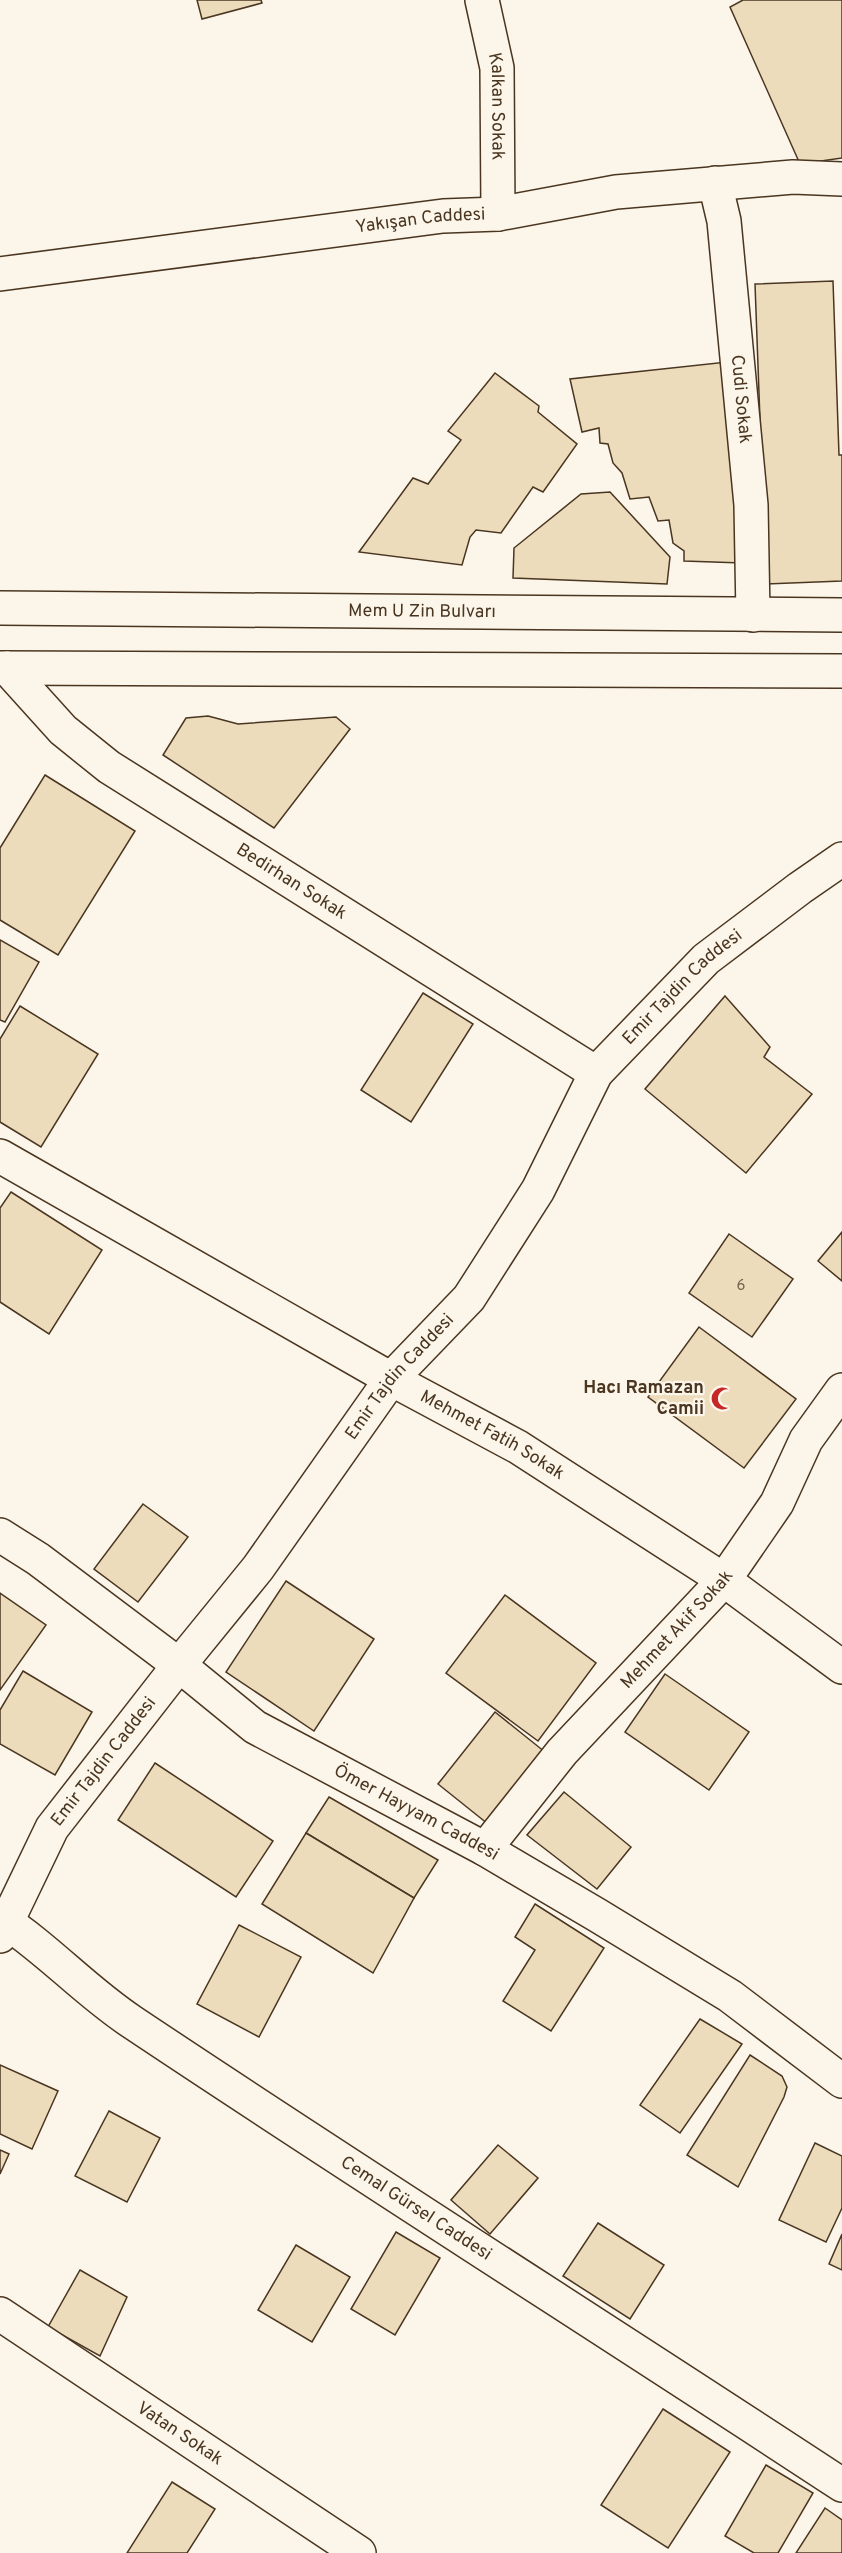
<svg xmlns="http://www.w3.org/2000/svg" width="842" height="2553" viewBox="0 0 842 2553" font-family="Overpass,sans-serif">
	<rect width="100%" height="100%" fill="#fbf6e9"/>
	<g fill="#ecdcbc" stroke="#4a3520" stroke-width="1.5">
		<path d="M197,0H261L262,3L202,19Z"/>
		<path d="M743,0H842V158L800,164L730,7Z"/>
		<path d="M833,281L839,455H842V581L766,584L755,284Z"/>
		<path d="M727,362L742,563L684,561V551L673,543L669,520L658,521L649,497L630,499L622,473L613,463L608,444L600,443L599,428L582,432L570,379Z"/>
		<path d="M495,373L539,406L538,412L577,444L543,492L533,487L501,533L476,530L470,537L462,565L359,552L413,478L428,484L461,440L448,431Z"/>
		<path d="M610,492L670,557L667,584L513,578L514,548L581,494Z"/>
		<path d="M208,716L238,724L336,717L350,729L274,828L163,755L186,718Z"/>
		<path d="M45,775L135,831L58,955L0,920V848Z"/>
		<path d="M0,940L39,962L5,1022L0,1020Z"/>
		<path d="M423,993L473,1024L411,1122L361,1090Z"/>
		<path d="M725,996L770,1047L764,1057L812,1094L746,1173L645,1089Z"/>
		<path d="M20,1006L98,1054L41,1147L0,1122V1039Z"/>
		<path d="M11,1192L102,1250L49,1334L0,1302V1208Z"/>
		<path d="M842,1232V1281L818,1261Z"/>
		<path d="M729,1234L793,1279L752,1337L689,1293Z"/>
		<path d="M699,1327L796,1399L744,1468L648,1397Z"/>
		<path d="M143,1504L188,1537L138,1602L94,1569Z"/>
		<path d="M286,1581L374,1639L314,1731L226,1672Z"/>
		<path d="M0,1593L46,1625L0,1690Z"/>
		<path d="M505,1595L596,1663L538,1741L446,1673Z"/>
		<path d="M23,1671L92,1712L55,1775L0,1744V1710Z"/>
		<path d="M665,1674L749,1732L709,1790L625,1732Z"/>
		<path d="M495,1712L545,1752L488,1824L438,1784Z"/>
		<path d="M155,1763L273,1841L236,1897L118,1820Z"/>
		<path d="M564,1792L631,1847L597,1889L527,1835Z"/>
		<path d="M329,1797L438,1860L414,1898L306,1833Z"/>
		<path d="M306,1833L414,1898L373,1973L262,1904Z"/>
		<path d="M535,1904L604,1948L551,2031L503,2001L535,1950L515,1937Z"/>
		<path d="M239,1925L301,1957L259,2037L197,2004Z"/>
		<path d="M700,2019L742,2044L680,2133L640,2105Z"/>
		<path d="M750,2055L782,2076L787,2087L784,2097L738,2187L687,2155Z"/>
		<path d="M0,2065L58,2091L32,2149L0,2134Z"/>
		<path d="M109,2111L160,2138L127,2202L75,2176Z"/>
		<path d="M815,2143L842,2156V2208L826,2242L779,2220Z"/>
		<path d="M498,2145L538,2178L490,2234L451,2200Z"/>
		<path d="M0,2150L9,2154L0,2174Z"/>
		<path d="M598,2223L664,2265L630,2319L563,2276Z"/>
		<path d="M396,2232L440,2258L395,2335L351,2309Z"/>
		<path d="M842,2234V2270L829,2264Z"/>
		<path d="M296,2245L350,2277L312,2342L258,2310Z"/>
		<path d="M80,2270L127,2297L100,2356L48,2327Z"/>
		<path d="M663,2409L730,2452L668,2548L601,2505Z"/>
		<path d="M766,2465L813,2493L778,2553H754L725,2536Z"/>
		<path d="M172,2482L215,2509L187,2553H127Z"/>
		<path d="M825,2508L842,2520V2553H796Z"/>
	</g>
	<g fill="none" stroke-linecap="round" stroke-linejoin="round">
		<defs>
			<g id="minor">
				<path id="s1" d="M482,0L497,68L498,214"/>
				<path id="s2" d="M715,183L724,221L751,505L753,615"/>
				<path id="s3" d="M0,274L443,216L498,214L616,192L793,177L842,179"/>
				<path id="s4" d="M7,668L63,730L109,767L596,1073"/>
				<path id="s5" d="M0,1156L391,1379L518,1447L724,1580L842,1667"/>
				<path id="s6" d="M0,1535L38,1559L179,1665L255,1727L485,1849L597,1915L730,1996L842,2081"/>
				<path id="s7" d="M485,1849L562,1752L724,1580L777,1503L806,1440L842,1390"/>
				<path id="s8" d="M0,1918C47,1948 85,1991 132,2022C367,2179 606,2330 842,2485"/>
				<path id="s9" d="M0,1936L52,1828L179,1665L258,1568L391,1379L469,1298L538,1190L596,1073L706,959L800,888L842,859"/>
				<path id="s10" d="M0,2314L359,2553"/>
			</g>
			<g id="major">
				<path id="s11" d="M0,608L842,615"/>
				<path d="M0,668L842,671"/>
			</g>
		</defs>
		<use href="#minor" stroke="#4a3520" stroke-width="36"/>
		<use href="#major" stroke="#4a3520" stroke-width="36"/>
		<use href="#minor" stroke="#fbf6e9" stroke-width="33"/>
		<use href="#major" stroke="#fbf6e9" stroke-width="33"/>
	</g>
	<defs>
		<symbol id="mosque-bare" viewBox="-9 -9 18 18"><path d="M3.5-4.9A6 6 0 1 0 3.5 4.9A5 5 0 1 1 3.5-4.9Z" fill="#c62828" stroke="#fbf6e9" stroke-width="2.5" paint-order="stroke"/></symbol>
	</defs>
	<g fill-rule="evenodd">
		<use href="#mosque-bare" x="706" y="1382" width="33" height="33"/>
	</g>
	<g text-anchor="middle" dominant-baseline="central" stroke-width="4.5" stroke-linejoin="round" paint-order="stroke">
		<g font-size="15" fill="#725f47">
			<text x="741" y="1286">6</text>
		</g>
		<g font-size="18" fill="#4a3520" stroke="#fbf6e9">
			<text stroke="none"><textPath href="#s1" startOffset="108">Kalkan Sokak</textPath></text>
			<text stroke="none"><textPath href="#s3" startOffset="424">Yakışan Caddesi</textPath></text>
			<text stroke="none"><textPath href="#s2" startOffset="218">Cudi Sokak</textPath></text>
			<text stroke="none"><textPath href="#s11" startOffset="422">Mem U Zin Bulvarı</textPath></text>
			<text stroke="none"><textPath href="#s4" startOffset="358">Bedirhan Sokak</textPath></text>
			<text stroke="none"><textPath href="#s9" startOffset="1176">Emir Tajdin Caddesi</textPath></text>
			<text stroke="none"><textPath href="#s9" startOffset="690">Emir Tajdin Caddesi</textPath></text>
			<text stroke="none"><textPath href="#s5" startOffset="566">Mehmet Fatih Sokak</textPath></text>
			<text stroke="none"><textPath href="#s7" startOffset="292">Mehmet Akif Sokak</textPath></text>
			<text stroke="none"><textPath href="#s9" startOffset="204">Emir Tajdin Caddesi</textPath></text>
			<text stroke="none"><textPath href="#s6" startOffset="502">Ömer Hayyam Caddesi</textPath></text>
			<text stroke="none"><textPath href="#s8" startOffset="508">Cemal Gürsel Caddesi</textPath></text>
			<text stroke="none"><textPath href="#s10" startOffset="216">Vatan Sokak</textPath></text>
		</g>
		<g font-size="18" font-weight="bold" fill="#4a3520" stroke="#fbf6e9" text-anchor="end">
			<text x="704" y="1388">Hacı Ramazan<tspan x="704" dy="21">Camii</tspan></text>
		</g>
	</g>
</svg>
